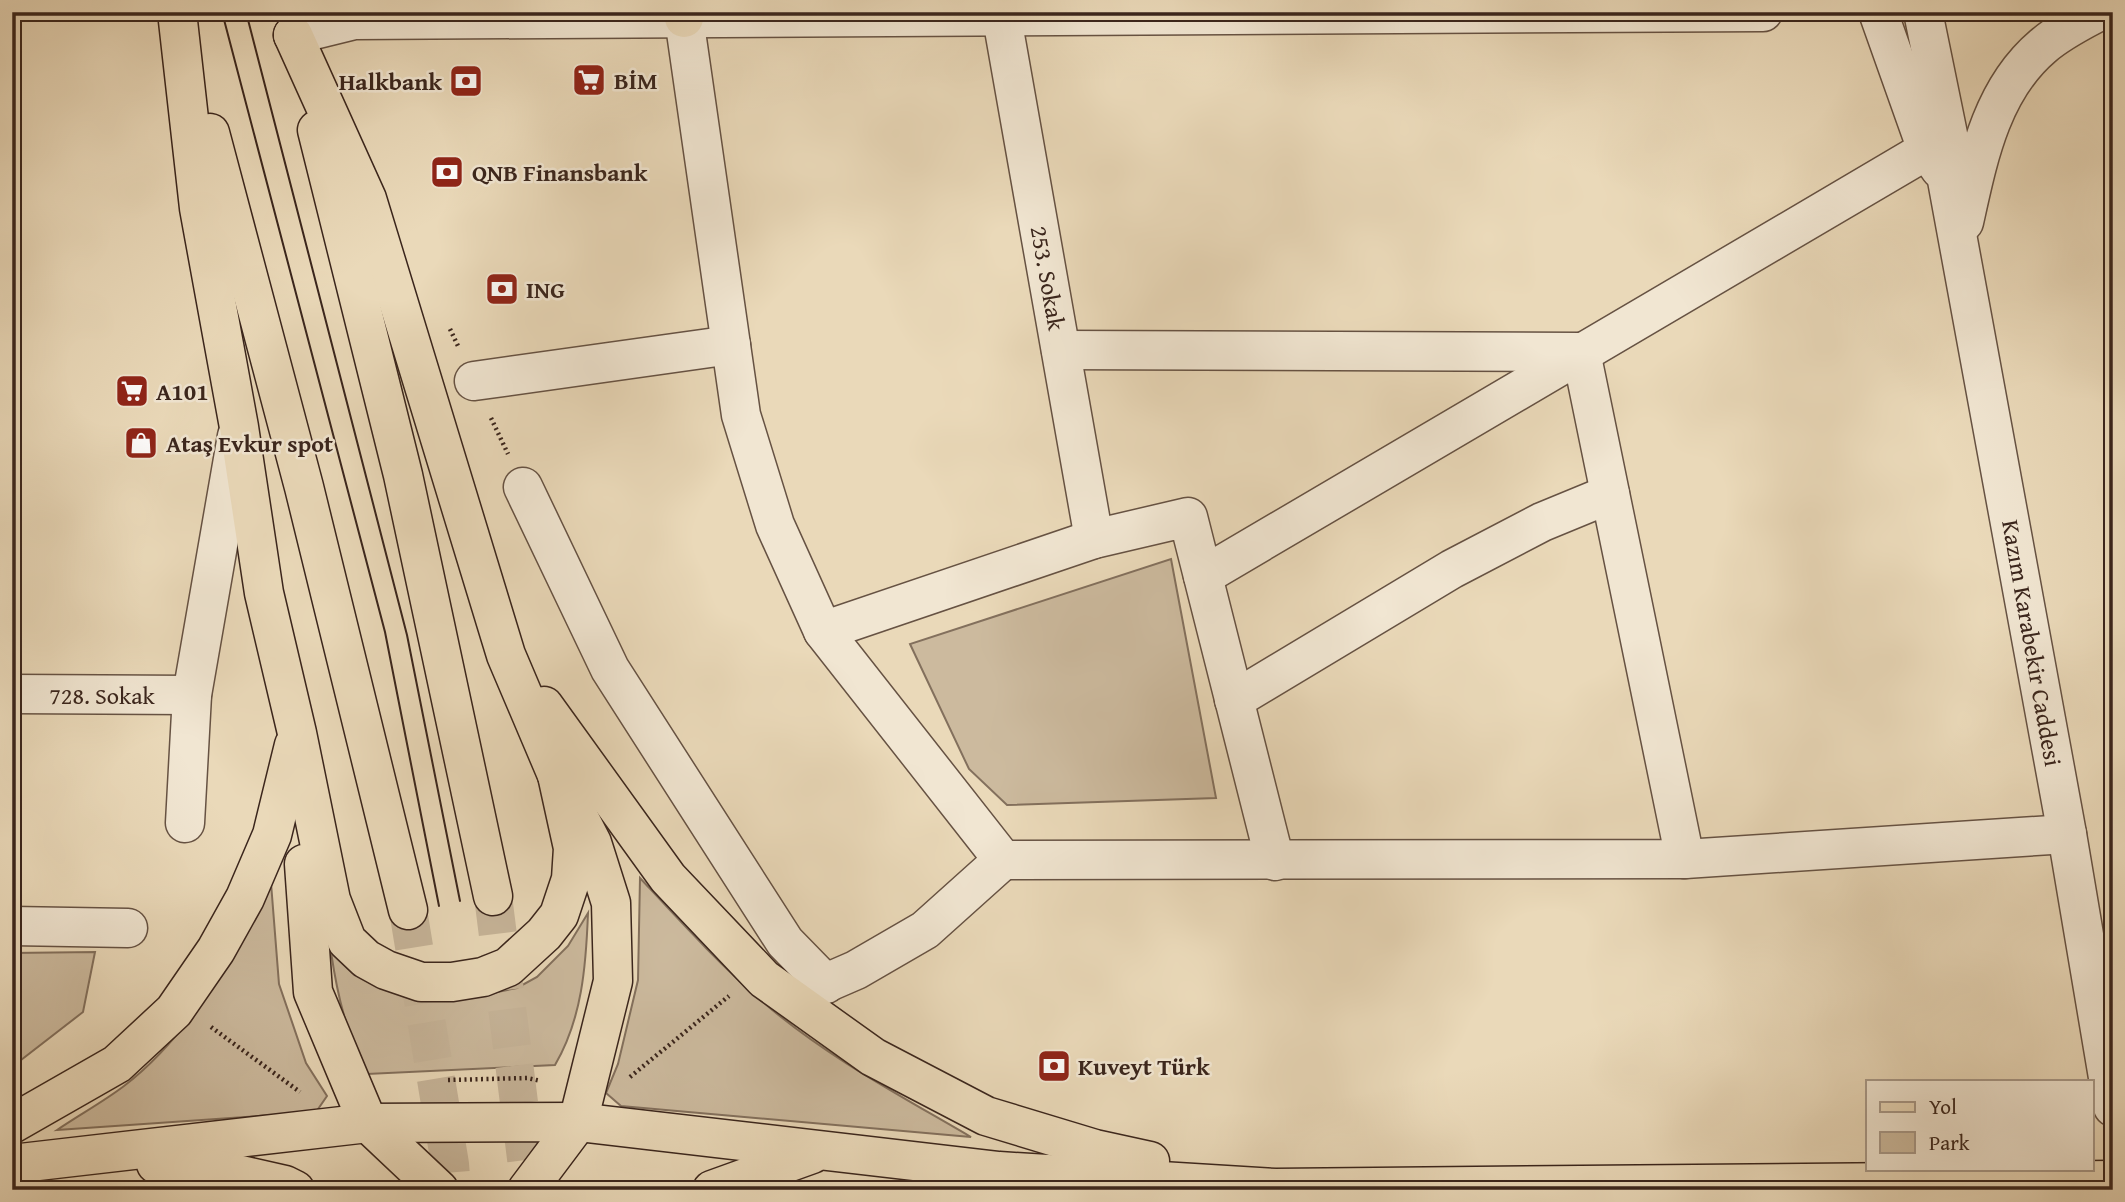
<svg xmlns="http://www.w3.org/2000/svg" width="2125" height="1202" viewBox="0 0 2125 1202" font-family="'Gentium Book Plus',serif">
	<rect width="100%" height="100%" fill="#ead9b9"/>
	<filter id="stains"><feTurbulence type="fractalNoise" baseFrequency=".00286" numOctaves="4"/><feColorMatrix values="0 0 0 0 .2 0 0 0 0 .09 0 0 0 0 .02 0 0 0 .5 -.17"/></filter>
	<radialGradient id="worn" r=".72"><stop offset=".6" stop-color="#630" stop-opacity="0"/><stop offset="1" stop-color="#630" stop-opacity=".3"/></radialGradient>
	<g fill="#ccba9e" stroke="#83705d" stroke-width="2">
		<path d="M1171,559L1216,798L1007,805L969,769L910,644Z"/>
		<path d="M640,878C680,921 720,965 764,1003C827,1057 901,1096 971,1137L621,1106L606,1093L618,1064L638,980Z"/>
		<path d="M271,883L279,984L306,1063L327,1096L316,1112L57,1130C79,1115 103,1102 124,1086C192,1034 231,956 271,883Z"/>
		<path d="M588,913C586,966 582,1019 555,1065L367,1074C346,1031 338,999 331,952L353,973L463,999L517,988L537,977L568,946Z"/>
		<path d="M95,952L83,1012L12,1067V953Z"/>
	</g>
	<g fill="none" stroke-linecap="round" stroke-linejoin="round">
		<g stroke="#c7b59a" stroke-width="38" stroke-dasharray="38 19" stroke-linecap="butt">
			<path d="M493,896L530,1190"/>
			<path d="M408,910L450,1164L452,1190"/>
		</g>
		<defs>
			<g id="minor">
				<path d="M1878,12L1927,150L1940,169"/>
				<path d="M1923,12L1950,144L1947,180L2067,834L2113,1107"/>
				<path d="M684,18L741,415L775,525L823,631L1003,860L1685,859L2067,834"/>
				<path d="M1002,18L1094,539"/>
				<path d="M293,35L354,20L1763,12"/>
				<path d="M1964,222C1978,159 1991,90 2043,46C2059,32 2079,22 2098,12"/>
				<path d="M1061,350L1581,352L1685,859"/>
				<path d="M474,381L731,345"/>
				<path d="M523,487L610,669L785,942L826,984"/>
				<path d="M1203,576L1927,150"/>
				<path d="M823,631L1094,539L1188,517L1275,861"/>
				<path d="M12,694L192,695"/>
				<path d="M1234,700L1452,569L1542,522L1610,494"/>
				<path d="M185,823L192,695L237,436"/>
				<path d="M12,926L128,928"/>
				<path d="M803,993L856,970L925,930L1003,860"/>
			</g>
			<path id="major" d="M684,18V12"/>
			<g id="highway">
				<path d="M177,12L199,208L239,427L264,593L297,733L331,900L347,941L366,959L386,970L421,982H452L483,977L508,967L544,934L559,915L571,879L573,848L557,775"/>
				<path d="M293,35L367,199L506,655L557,775L592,843L611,903L613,981L578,1122L527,1190"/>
				<path d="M317,130L403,475L493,896"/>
				<path d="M210,133L304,487L408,910"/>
				<path d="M544,706L668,878L764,979L873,1057L986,1116L1095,1149L1150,1161"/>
				<path d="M304,864L313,992L352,1085L368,1123L439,1190"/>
				<path d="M12,1124L117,1064L174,1011L216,950L245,898L272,835L294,745"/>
				<path d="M12,1164L368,1123L578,1122L999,1171L1275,1188L2113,1180"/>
				<path d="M156,1164L215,1169L285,1185L295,1190"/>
				<path d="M712,1190L812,1154"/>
			</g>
		</defs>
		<use href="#minor" stroke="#665243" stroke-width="41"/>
		<use href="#major" stroke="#3a251c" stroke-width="41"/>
		<use href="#highway" stroke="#3a251c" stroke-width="41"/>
		<g stroke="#3a251c" stroke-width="4.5" stroke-dasharray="2 3.5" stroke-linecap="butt">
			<path d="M450,329L458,346"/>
			<path d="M491,418L508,454"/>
			<path d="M211,1027L300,1092"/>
			<path d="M630,1077L729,996"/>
			<path d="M448,1080L527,1078L541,1081"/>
		</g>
		<use href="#minor" stroke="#f1e6d2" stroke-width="38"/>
		<use href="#major" stroke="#ead9b9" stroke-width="38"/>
		<use href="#highway" stroke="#ead9b9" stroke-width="38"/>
		<g stroke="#3a251c" stroke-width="2">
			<path d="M222,12L385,632L439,906"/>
			<path d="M246,12L407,635L460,901"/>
		</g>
	</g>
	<defs>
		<symbol id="supermarket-square" viewBox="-11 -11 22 22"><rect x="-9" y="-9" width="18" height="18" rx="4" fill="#8f2418" stroke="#f1e6d2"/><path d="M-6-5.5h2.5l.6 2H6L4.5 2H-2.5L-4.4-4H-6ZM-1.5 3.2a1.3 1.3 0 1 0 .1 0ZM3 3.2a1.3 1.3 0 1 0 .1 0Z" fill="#fff"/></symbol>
		<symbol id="bank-square" viewBox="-11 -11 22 22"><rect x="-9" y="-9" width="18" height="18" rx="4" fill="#8f2418" stroke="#f1e6d2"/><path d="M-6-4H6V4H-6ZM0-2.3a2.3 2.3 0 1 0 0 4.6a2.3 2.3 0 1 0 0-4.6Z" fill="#fff"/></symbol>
		<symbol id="shop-square" viewBox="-11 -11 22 22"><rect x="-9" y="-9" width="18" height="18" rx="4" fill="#8f2418" stroke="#f1e6d2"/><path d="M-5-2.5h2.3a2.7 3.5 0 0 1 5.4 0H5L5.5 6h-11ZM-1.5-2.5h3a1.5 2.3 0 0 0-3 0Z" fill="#fff"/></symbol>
	</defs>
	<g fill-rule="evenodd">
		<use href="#supermarket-square" x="570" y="61" width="38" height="38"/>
		<use href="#bank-square" x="447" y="62" width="38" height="38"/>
		<use href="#bank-square" x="428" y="153" width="38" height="38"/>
		<use href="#bank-square" x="483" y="270" width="38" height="38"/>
		<use href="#supermarket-square" x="113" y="372" width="38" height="38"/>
		<use href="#shop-square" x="122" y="424" width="38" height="38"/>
		<use href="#bank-square" x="1035" y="1047" width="38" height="38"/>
	</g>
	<g text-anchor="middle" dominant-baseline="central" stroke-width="5" stroke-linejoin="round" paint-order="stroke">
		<g font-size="24" font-weight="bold" fill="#3a251c" stroke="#f1e6d2" text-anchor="start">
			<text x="614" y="80">BİM</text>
			<text x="442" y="81" text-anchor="end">Halkbank</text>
			<text x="472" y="172">QNB Finansbank</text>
			<text x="526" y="289">ING</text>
			<text x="156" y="391">A101</text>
			<text x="166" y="443">Ataş Evkur spot</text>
			<text x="1078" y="1066">Kuveyt Türk</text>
		</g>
		<g font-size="24" fill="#3a251c" stroke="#f1e6d2">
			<text transform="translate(1048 278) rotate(80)">253. Sokak</text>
			<text transform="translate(2032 643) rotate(80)">Kazım Karabekir Caddesi</text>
			<text x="102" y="695">728. Sokak</text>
		</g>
	</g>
	<rect width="2125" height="1202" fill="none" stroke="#ead9b9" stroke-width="42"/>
	<rect x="14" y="14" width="2097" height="1174" fill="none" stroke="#3a251c" stroke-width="3.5"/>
	<rect x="21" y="21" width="2083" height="1160" fill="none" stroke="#3a251c" stroke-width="2"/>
	<rect x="1866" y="1080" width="228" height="91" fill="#f1e6d2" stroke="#a89989" stroke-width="2"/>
	<rect x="1880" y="1102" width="35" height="10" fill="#ead9b9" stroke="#a89989" stroke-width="2"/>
	<text x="1929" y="1114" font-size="21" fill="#3a251c">Yol</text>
	<rect x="1880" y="1132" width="35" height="21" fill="#ccba9e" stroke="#a89989" stroke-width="2"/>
	<text x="1929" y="1150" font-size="21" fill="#3a251c">Park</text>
	<rect width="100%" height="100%" filter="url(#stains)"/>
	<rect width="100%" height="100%" fill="url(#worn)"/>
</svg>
